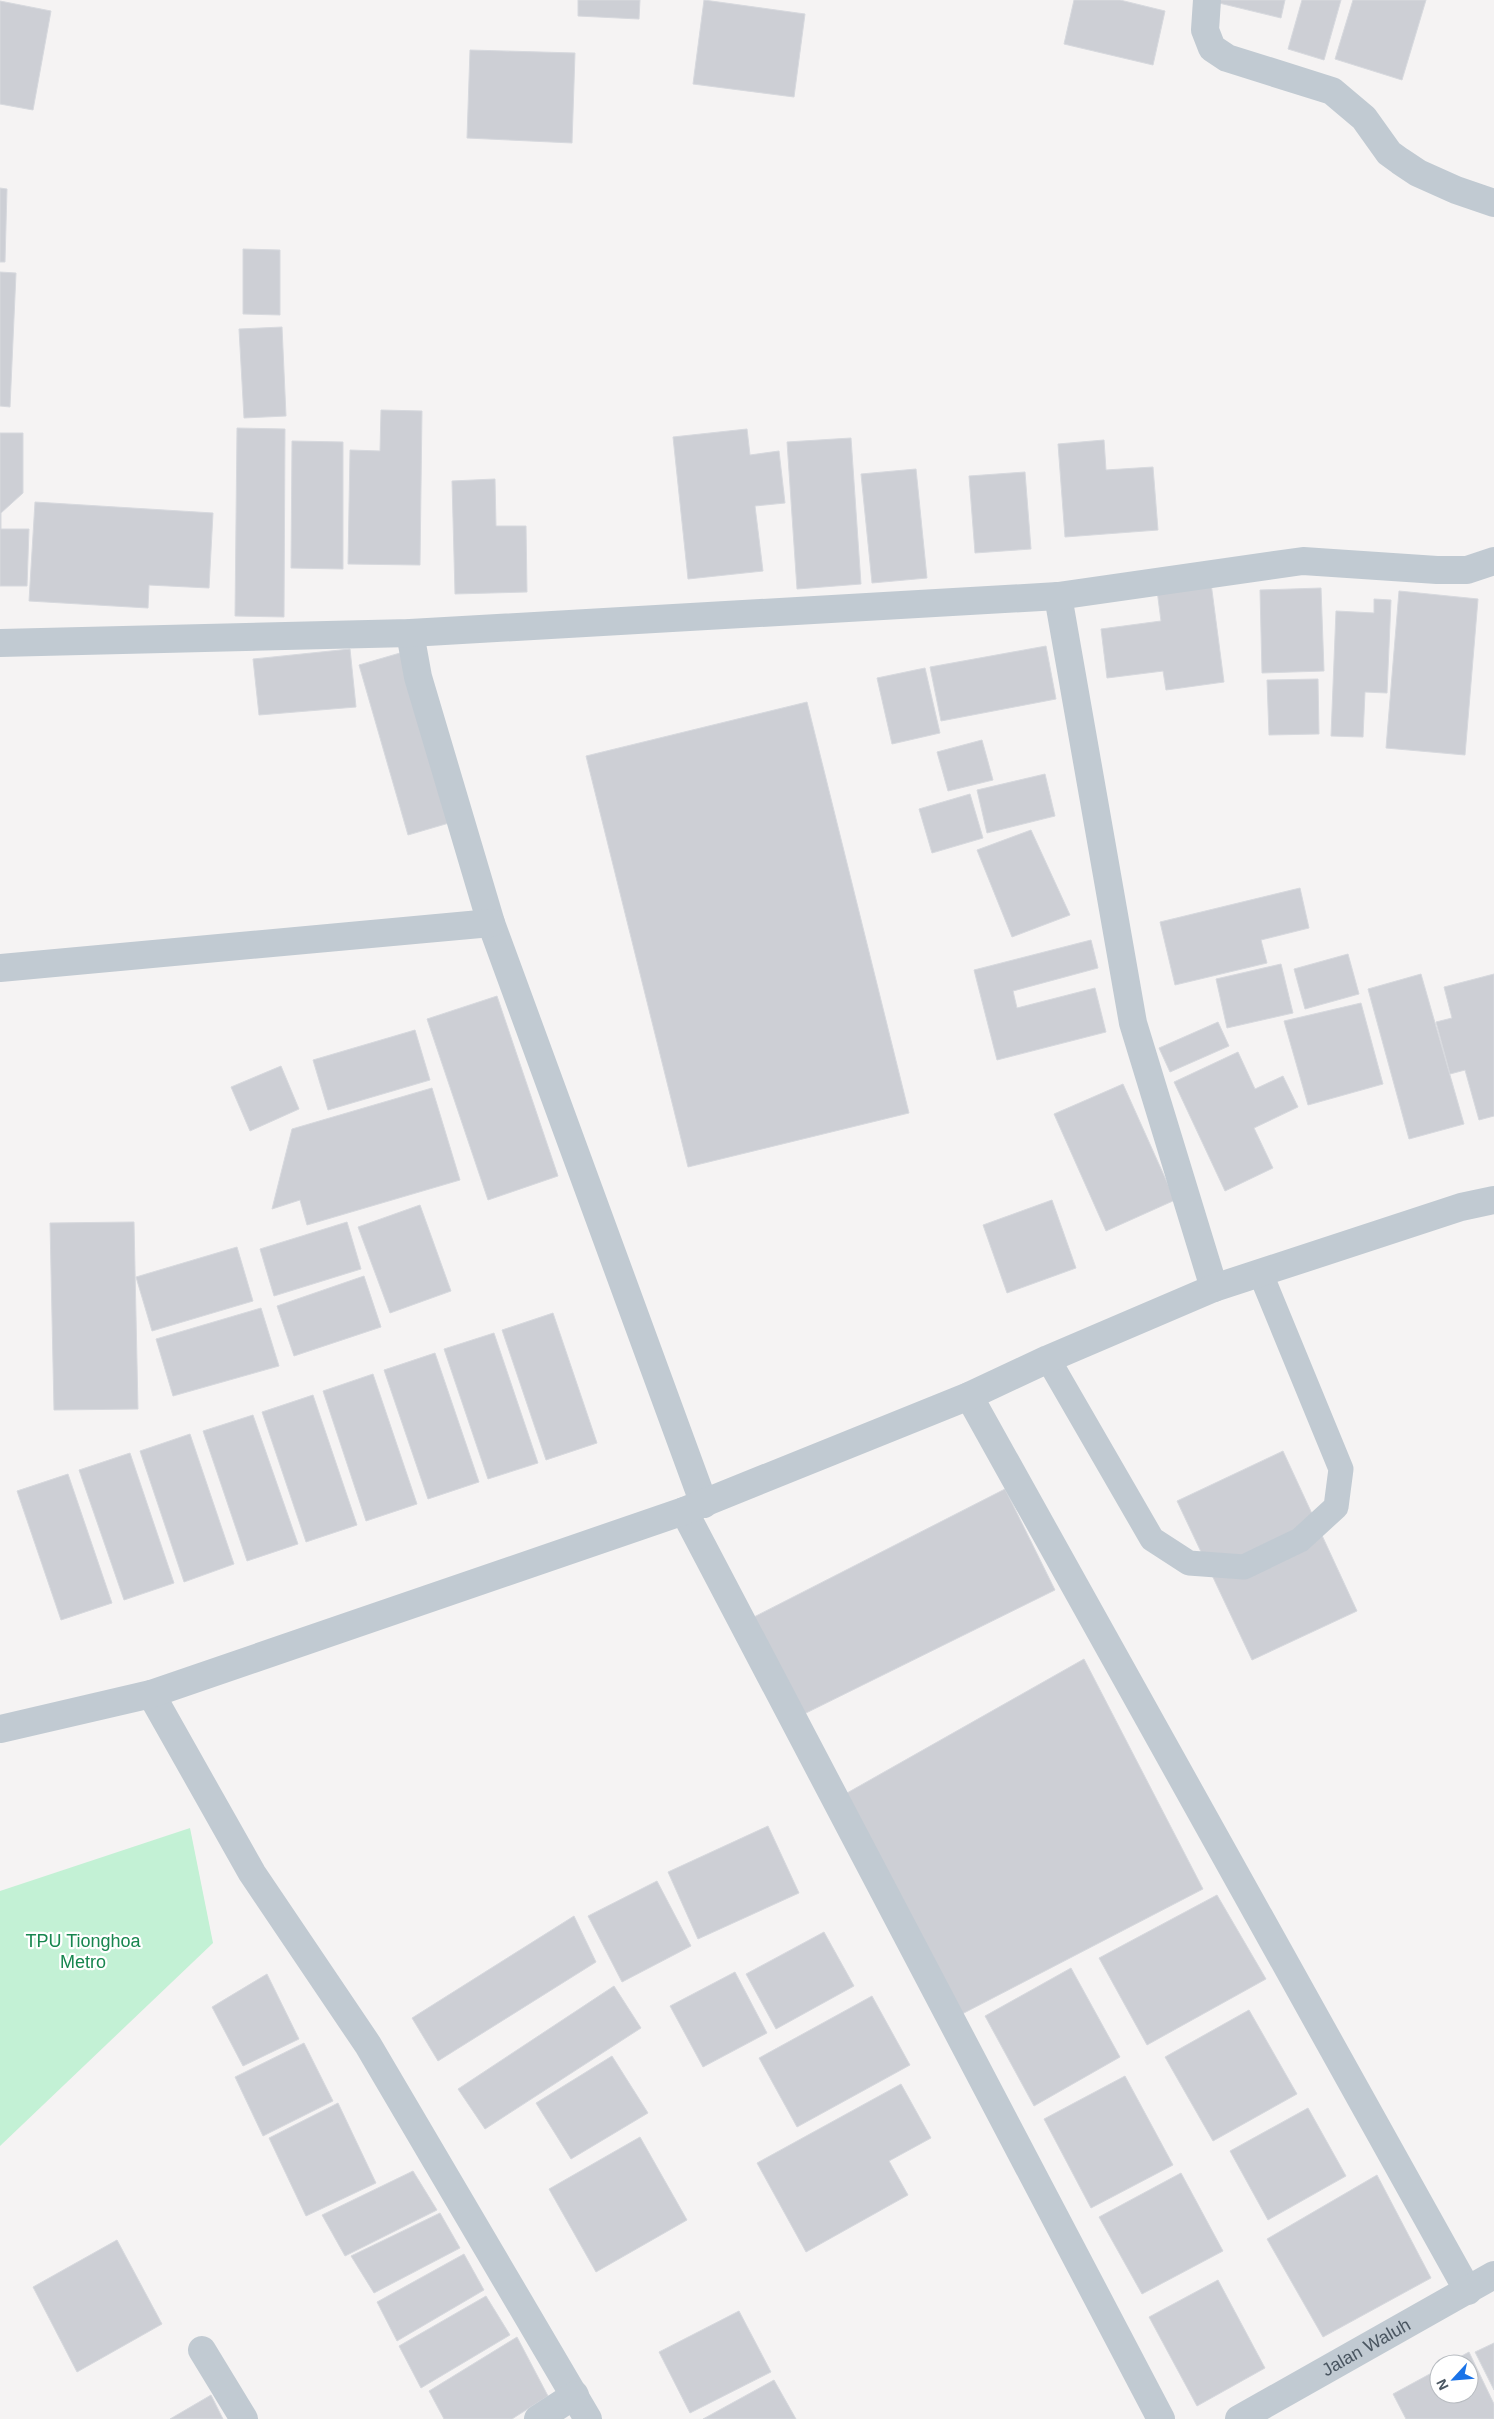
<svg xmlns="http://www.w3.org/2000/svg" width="1494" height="2419" viewBox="0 0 1494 2419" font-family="Arial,sans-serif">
	<rect width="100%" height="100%" fill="#f5f3f3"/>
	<path fill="#c3f1d5" d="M190,1828L213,1943L0,2146V1891Z"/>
	<g fill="#cdcfd5" stroke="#d7d9de">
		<path d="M578,0H640L639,19L578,16Z"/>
		<path d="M704,0L805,14L794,97L693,84Z"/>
		<path d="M1074,0H1120L1165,11L1153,65L1064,44Z"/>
		<path d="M1220,0H1285L1281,18L1219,3Z"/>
		<path d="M1302,0H1341L1324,60L1288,49Z"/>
		<path d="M1353,0H1426L1402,80L1335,59Z"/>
		<path d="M0,1L51,11L33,110L0,104Z"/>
		<path d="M470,50L575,53L572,143L467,138Z"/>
		<path d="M0,188L7,189L5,262H0Z"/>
		<path d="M243,249L280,250V315L243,314Z"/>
		<path d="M0,272L16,273L10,407L0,406Z"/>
		<path d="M282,327L286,416L244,418L239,329Z"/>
		<path d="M381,410L422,411L420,565L348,564L350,450L380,451Z"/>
		<path d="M237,428L285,429L284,617L235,616Z"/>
		<path d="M747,429L750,455L779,451L785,503L755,506L763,571L688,579L673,437Z"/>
		<path d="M0,433H23V493L1,513V529H29L27,586H0Z"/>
		<path d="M851,438L861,584L797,589L787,442Z"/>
		<path d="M1104,440L1106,470L1153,467L1158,530L1065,537L1058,444Z"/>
		<path d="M292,441L343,442V569L291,568Z"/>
		<path d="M916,469L927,578L872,583L861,474Z"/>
		<path d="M1025,472L1031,549L975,553L969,476Z"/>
		<path d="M495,479L496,526H526L527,592L455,594L452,481Z"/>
		<path d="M35,502L213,513L209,588L149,585L148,608L29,601Z"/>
		<path d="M1211,583L1224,682L1166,690L1163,671L1107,678L1101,629L1161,621L1157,590Z"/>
		<path d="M1321,588L1324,671L1262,673L1260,590Z"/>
		<path d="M1399,591L1478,599L1465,755L1386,748Z"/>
		<path d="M1374,599L1391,600L1387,693L1365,692L1363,737L1331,736L1336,611L1374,613Z"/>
		<path d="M1046,646L1056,699L941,721L930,667Z"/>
		<path d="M350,649L356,707L259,715L253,659Z"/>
		<path d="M400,653L449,823L408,835L359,665Z"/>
		<path d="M925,668L940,733L892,744L877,678Z"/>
		<path d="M1318,679L1319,734L1269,735L1267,680Z"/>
		<path d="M807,702L909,1113L688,1167L586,756Z"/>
		<path d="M982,740L993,780L948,791L937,752Z"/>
		<path d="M1045,774L1055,816L987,833L977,790Z"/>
		<path d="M970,794L983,838L932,853L919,809Z"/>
		<path d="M1031,830L1070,915L1012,937L977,850Z"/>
		<path d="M1300,888L1309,928L1261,940L1267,963L1175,985L1160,922Z"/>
		<path d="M1091,940L1098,968L1013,991L1017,1008L1095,988L1106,1032L997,1060L974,970Z"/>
		<path d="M1348,954L1359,994L1305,1009L1294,969Z"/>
		<path d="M1281,964L1293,1013L1227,1028L1216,979Z"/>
		<path d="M1421,974L1464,1124L1409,1139L1368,989Z"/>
		<path d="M1494,974V1116L1479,1120L1465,1070L1450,1074L1436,1022L1452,1018L1444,987Z"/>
		<path d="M497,996L558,1176L488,1200L427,1019Z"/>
		<path d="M1361,1003L1383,1084L1308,1105L1284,1021Z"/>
		<path d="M1218,1022L1229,1046L1170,1072L1159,1048Z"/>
		<path d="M415,1030L430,1080L328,1110L313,1060Z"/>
		<path d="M1238,1052L1255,1089L1283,1076L1298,1107L1254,1128L1273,1168L1225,1191L1174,1082Z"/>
		<path d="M281,1066L299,1109L250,1131L231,1087Z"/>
		<path d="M1123,1084L1175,1200L1106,1231L1054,1114Z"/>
		<path d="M432,1088L460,1180L307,1225L300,1200L272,1209L292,1129Z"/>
		<path d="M1052,1200L1076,1268L1007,1293L983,1225Z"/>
		<path d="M420,1205L451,1291L390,1313L358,1227Z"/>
		<path d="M134,1222L138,1409L54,1410L50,1223Z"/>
		<path d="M347,1222L361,1269L274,1296L260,1249Z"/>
		<path d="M237,1247L253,1301L152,1331L136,1277Z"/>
		<path d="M364,1276L381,1327L294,1356L277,1306Z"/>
		<path d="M261,1308L279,1366L173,1396L156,1339Z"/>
		<path d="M553,1313L597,1443L546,1460L502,1330Z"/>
		<path d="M494,1333L538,1463L488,1479L444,1349Z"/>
		<path d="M435,1353L479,1482L428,1499L384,1370Z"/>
		<path d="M373,1374L417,1504L366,1521L323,1391Z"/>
		<path d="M313,1395L357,1525L306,1542L262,1412Z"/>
		<path d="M253,1415L298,1544L247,1561L203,1431Z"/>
		<path d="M190,1434L234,1564L184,1582L140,1451Z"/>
		<path d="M1283,1451L1357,1611L1252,1660L1177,1501Z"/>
		<path d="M130,1453L174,1583L124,1600L79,1470Z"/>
		<path d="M68,1474L112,1603L61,1620L17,1491Z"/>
		<path d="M1005,1489L1055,1590L802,1715L752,1618Z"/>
		<path d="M1084,1659L1203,1889L962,2014L847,1793Z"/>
		<path d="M768,1826L799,1893L698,1939L668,1872Z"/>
		<path d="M657,1881L691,1946L622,1982L588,1916Z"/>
		<path d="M1217,1895L1266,1979L1147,2045L1099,1958Z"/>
		<path d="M574,1916L596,1962L438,2061L412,2018Z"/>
		<path d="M824,1932L854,1986L776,2029L746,1974Z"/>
		<path d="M1071,1968L1120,2057L1034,2106L985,2016Z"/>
		<path d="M735,1972L767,2033L703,2067L670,2006Z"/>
		<path d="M267,1974L299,2039L243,2066L212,2007Z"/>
		<path d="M614,1986L641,2028L485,2129L458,2089Z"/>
		<path d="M872,1996L910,2065L797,2127L759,2058Z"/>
		<path d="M1249,2010L1297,2094L1213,2141L1165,2057Z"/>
		<path d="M304,2043L333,2101L263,2136L235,2077Z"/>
		<path d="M612,2056L648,2113L571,2159L536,2103Z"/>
		<path d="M1125,2076L1173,2165L1091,2208L1044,2119Z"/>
		<path d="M901,2084L931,2138L889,2161L908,2195L806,2252L757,2163Z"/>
		<path d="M338,2103L376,2183L306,2216L269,2138Z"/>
		<path d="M1308,2108L1346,2176L1268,2220L1230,2151Z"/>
		<path d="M640,2137L687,2220L596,2272L549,2189Z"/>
		<path d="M413,2171L437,2210L345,2256L322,2215Z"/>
		<path d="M1181,2173L1223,2251L1142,2294L1099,2217Z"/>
		<path d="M1377,2175L1431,2278L1323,2337L1267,2239Z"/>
		<path d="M440,2213L460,2248L374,2293L351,2256Z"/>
		<path d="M117,2240L162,2324L77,2372L33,2287Z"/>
		<path d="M464,2254L484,2290L397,2341L377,2302Z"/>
		<path d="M1218,2280L1265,2368L1197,2406L1149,2317Z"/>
		<path d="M486,2296L510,2335L421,2388L399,2346Z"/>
		<path d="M739,2311L771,2372L690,2413L659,2352Z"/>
		<path d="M517,2337L548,2396L512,2419H444L429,2391Z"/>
		<path d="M1494,2343V2390L1475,2352Z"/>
		<path d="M1469,2352L1494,2404V2419H1406L1393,2394L1439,2369V2394H1469V2364H1447Z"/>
		<path d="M774,2380L796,2419H703Z"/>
		<path d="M211,2395L223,2419H170Z"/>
	</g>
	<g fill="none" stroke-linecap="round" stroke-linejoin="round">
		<path stroke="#c1cad2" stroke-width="25" d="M1048,1359L1152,1539L1189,1563L1244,1567L1300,1540L1336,1507L1341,1469L1260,1272"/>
		<g stroke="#c1cad2" stroke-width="28">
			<path d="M1207,0L1205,30L1212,48L1227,58L1332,91L1364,118L1389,153L1400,161L1418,173L1456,190L1494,203"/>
			<path d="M1058,596L1133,1023L1214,1288"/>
			<path d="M410,633L418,677L491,923L704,1504"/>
			<path d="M0,643L410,633L1058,596L1303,561L1437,570H1467L1494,561"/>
			<path d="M0,968L491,923"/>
			<path d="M969,1396L1468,2291"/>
			<path d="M684,1511L1161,2419"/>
			<path d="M151,1694L252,1873L368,2045L588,2419"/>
			<path d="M202,2350L244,2419"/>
			<path d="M538,2419L575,2395"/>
			<path id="s1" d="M1239,2419L1494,2275"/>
		</g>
		<path stroke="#c1cad2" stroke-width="28" d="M0,1729L151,1694L684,1511L969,1396L1048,1359L1214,1288L1461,1207L1494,1200"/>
	</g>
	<g text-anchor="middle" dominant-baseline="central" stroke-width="4.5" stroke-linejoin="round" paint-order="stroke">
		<g font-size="18" fill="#17864f" stroke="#fff">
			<text x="83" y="1941">TPU Tionghoa<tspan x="83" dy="21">Metro</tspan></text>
		</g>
		<g font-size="18" fill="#4a5661" stroke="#fff">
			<text stroke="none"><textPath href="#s1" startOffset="146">Jalan Waluh</textPath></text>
		</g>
	</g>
	<g transform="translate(1454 2379) rotate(244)"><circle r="24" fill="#ffffff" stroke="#b7bbc0"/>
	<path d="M0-4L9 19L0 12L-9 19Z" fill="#1a73e8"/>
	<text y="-8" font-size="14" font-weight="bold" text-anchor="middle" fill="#4a5661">N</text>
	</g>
</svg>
